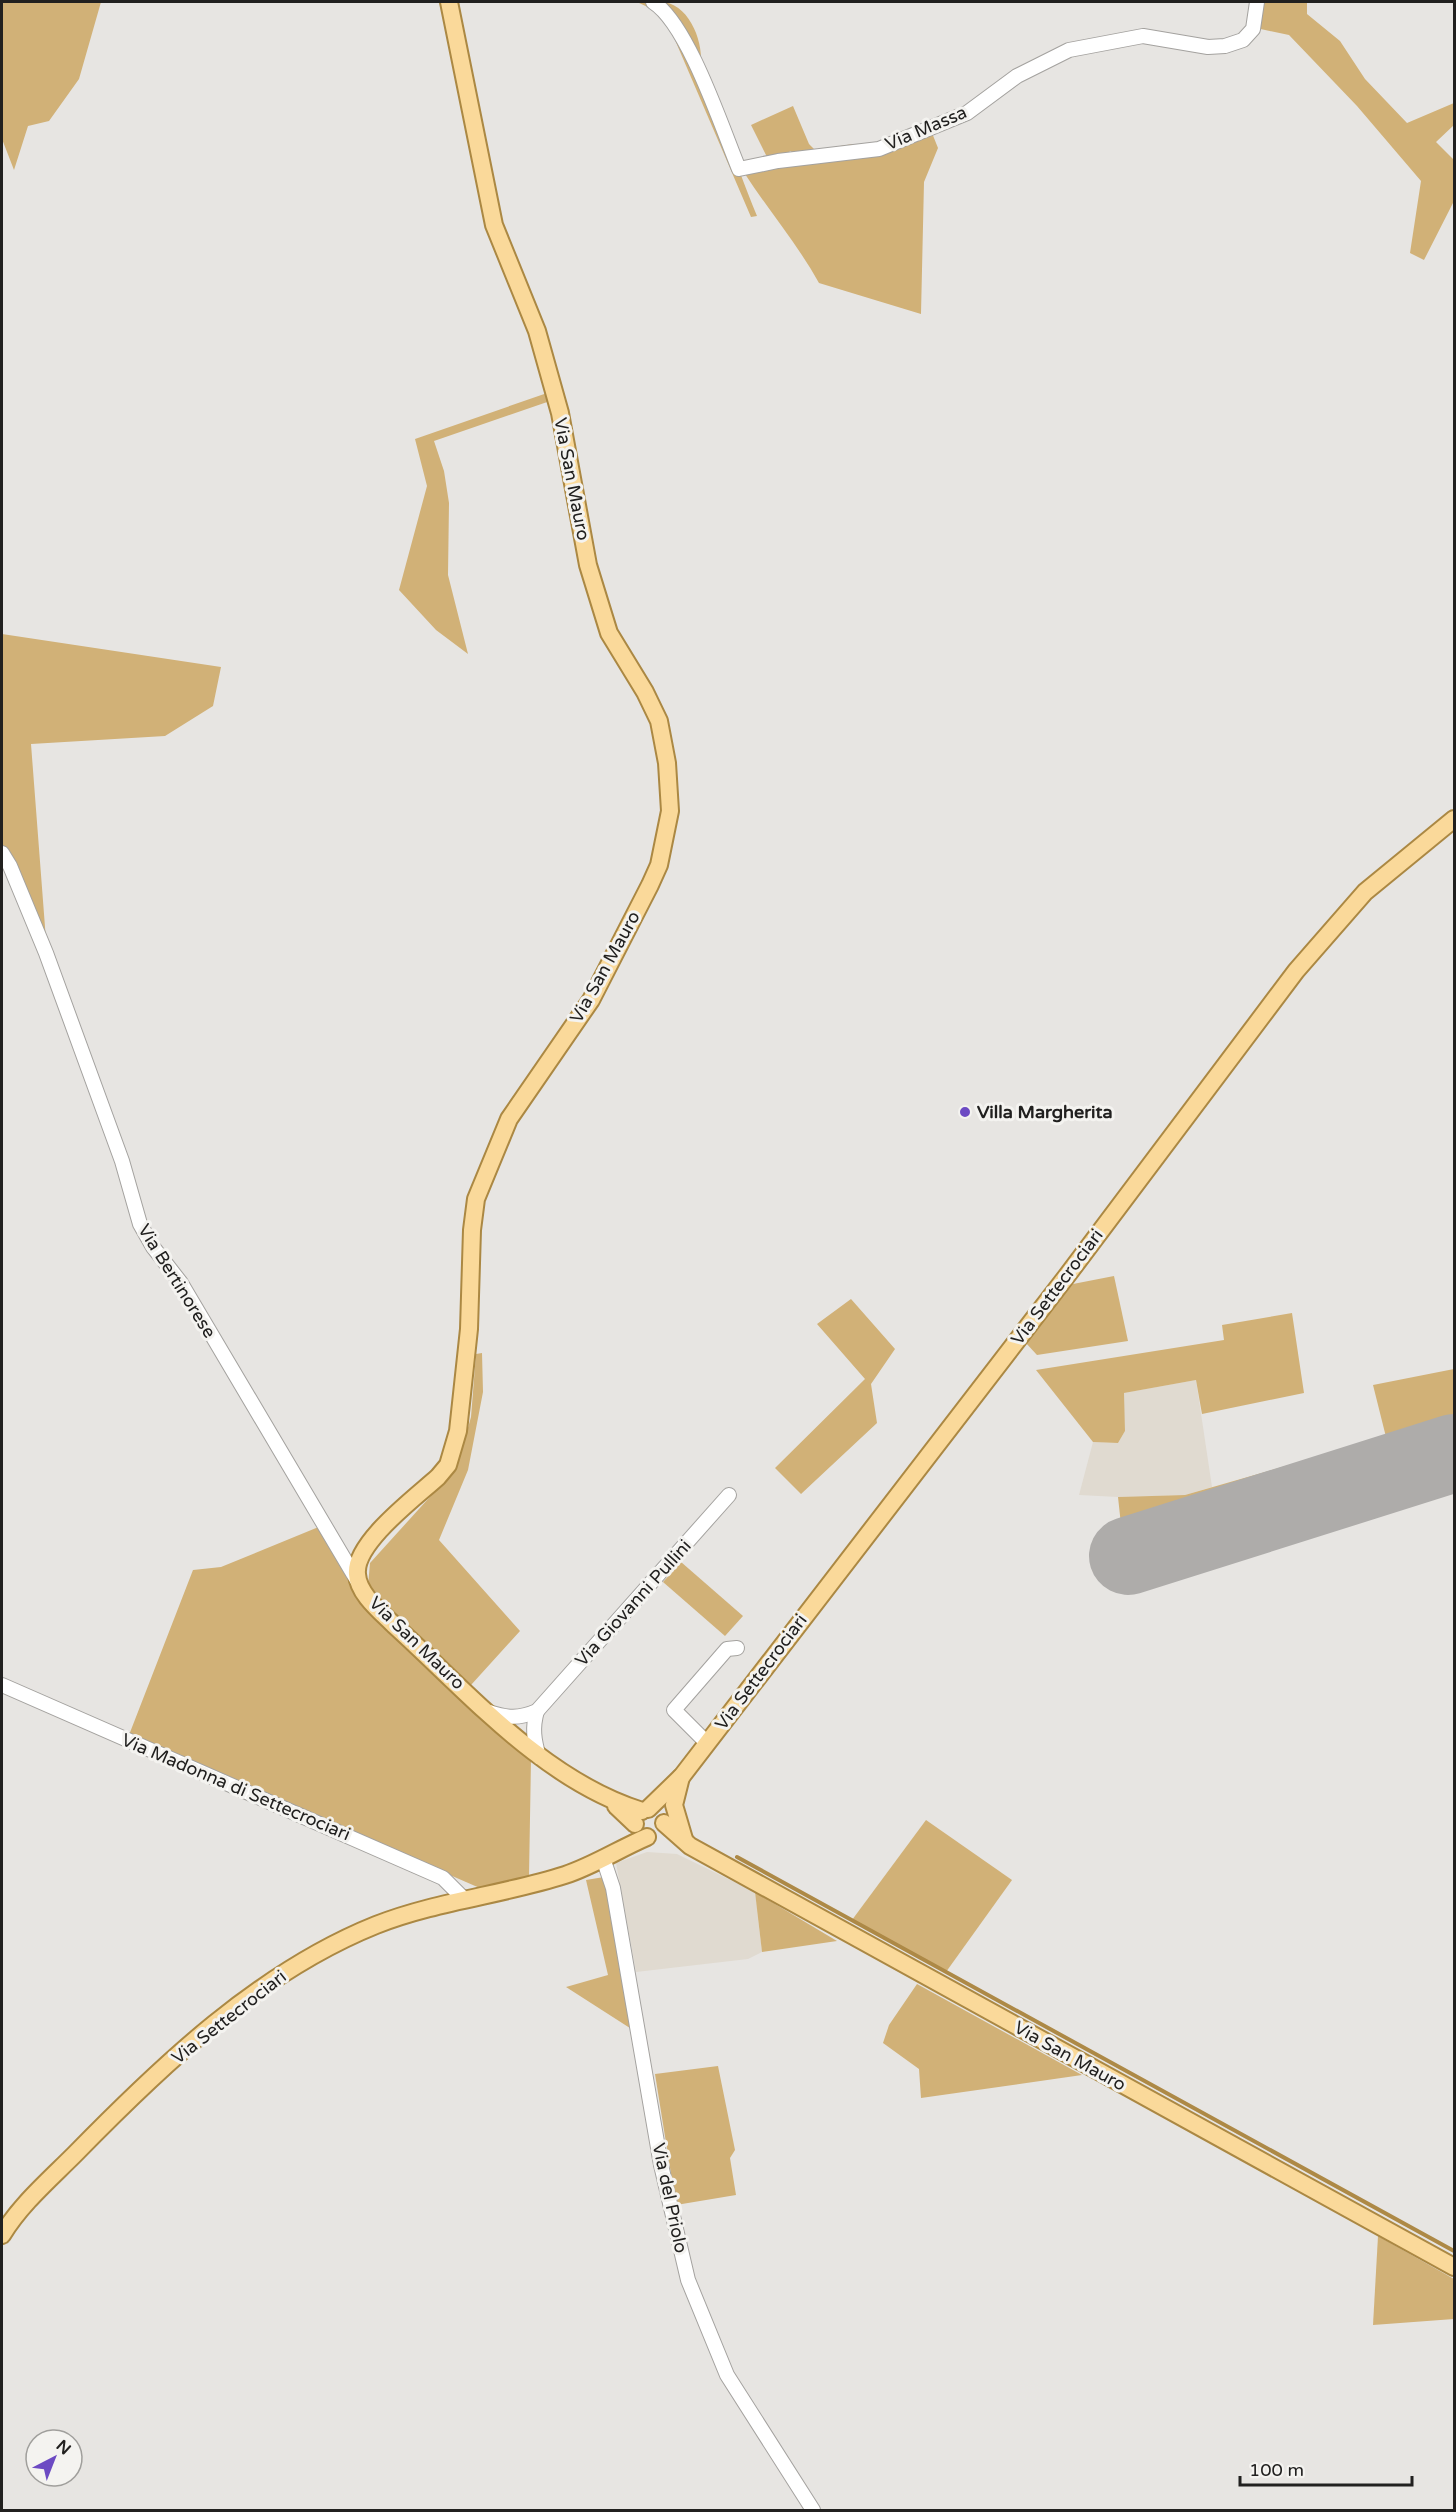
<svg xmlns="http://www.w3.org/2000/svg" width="1456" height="2512" viewBox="0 0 1456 2512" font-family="'Varela Round',sans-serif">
	<rect width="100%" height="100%" fill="#e7e5e2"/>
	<g fill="#e0dad0">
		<path d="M1196,1380L1212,1487L1185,1495L1118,1497L1079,1495L1093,1442L1118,1443L1125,1431L1123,1393Z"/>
		<path d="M647,1852L677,1854L755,1892L762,1952L748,1959L636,1972L616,1863Z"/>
	</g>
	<g fill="#d1b177">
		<path d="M2,2H101L79,79L49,121L28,126L14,170L2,139Z"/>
		<path d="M637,2C653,1 669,15 677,29C709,82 733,157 757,216L751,217L669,26L654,10Z"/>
		<path d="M659,2C687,1 703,38 701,64L675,15Z"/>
		<path d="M1261,2H1307V14L1340,41L1365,79L1407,123L1454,103V125L1436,142L1454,160V201L1424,260L1410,253L1421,181L1357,106L1289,35L1256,28Z"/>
		<path d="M793,106L809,144L815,150L853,144H879L877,147L794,157L791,151L769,161L751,125Z"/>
		<path d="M932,133L938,148L924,182L921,314L819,283C798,245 769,211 745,174Z"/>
		<path d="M550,392L553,400L434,441L444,471L449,503L448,575L468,654L436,630L399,590L427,486L415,439Z"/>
		<path d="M2,634L221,667L213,706L165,736L31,744L46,940L13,861L2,845Z"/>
		<path d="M1114,1276L1128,1341L1037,1355L1025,1342L1073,1284Z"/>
		<path d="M851,1299L895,1349L871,1384L877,1423L801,1494L775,1468L865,1379L817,1324Z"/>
		<path d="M1292,1313L1304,1393L1202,1414L1196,1380L1124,1393L1125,1431L1118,1443L1093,1442L1036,1370L1224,1340L1222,1325Z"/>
		<path d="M482,1353L483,1392L468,1470L439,1540L520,1631L471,1685L382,1607L368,1586L370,1563L457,1467L471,1417L476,1354Z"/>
		<path d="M1454,1369V1437L1123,1543L1118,1497L1185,1495L1386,1437L1373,1385Z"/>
		<path d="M321,1526L361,1597L531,1760L529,1876L482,1889L129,1735L193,1570L221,1567Z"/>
		<path d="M681,1562L743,1616L725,1636L663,1582Z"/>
		<path d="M926,1820L1012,1880L946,1972L852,1920Z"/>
		<path d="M604,1877L633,2030L566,1987L608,1975L586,1880Z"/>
		<path d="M755,1892L837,1941L762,1952Z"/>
		<path d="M917,1984L1082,2075L921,2098L919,2069L883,2043L889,2025Z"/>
		<path d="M718,2066L735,2150L730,2158L736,2195L676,2205L655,2074Z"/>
		<path d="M1378,2236L1454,2279V2319L1373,2325Z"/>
	</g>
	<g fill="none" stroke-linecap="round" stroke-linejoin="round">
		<path stroke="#ad8946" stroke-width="4" d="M737,1857L1454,2251"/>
		<path stroke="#aeacaa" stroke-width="78" d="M1128,1556L1454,1453"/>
		<defs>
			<g id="minor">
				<path d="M653,2C688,24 722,128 739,169L778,161L879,149L967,113L1017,76L1069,50L1143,36L1208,47L1225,46L1243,40L1253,29L1257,2"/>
				<path d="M2,853L10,866L46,953L122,1161L140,1224L153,1247L181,1283L358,1582"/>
				<path d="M2,1685L443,1878L464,1899"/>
				<path d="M537,1711C532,1728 534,1740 539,1757"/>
				<path d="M489,1712C507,1718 519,1719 537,1711L729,1495"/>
				<path d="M707,1743L674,1710L727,1649L737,1648"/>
				<path d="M603,1858L613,1888L661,2165L688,2280L727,2375L813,2510"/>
			</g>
			<g id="major">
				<path d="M449,2L494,225L537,331L560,413L588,565L609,633L645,692L659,721L667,763L670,811L659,865L650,885L591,1000L509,1119L476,1199L472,1230L469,1329L458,1431L448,1465L438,1477C416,1497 354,1543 357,1574C358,1594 381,1612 394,1625C469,1693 543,1780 642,1811"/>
				<path d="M681,1777L674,1805L684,1839"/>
				<path d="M616,1806L635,1824"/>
				<path d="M648,1809L682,1776L1066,1277L1296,971L1365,892L1454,819"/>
				<path d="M664,1823L690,1846L1454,2267"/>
				<path d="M2,2235C21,2204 49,2180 75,2154C162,2065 259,1972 376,1925C437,1901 503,1895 565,1875C593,1866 619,1849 647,1837"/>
			</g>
		</defs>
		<use href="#minor" stroke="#a4a29f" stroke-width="16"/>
		<use href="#major" stroke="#ab8843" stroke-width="20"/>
		<use href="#minor" stroke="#fff" stroke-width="14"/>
		<use href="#major" stroke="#fad99a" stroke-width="16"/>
	</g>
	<circle fill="#6c4ac3" stroke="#f4f3f0" stroke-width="2" cx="965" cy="1112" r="6"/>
	<g text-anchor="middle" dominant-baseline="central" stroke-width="6" stroke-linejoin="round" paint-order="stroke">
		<g font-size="18" fill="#21201f" stroke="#f4f3f0">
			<text transform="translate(926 128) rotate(-23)">Via Massa</text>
			<text transform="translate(572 479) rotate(79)">Via San Mauro</text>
			<text transform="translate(605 967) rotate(-61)">Via San Mauro</text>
			<text transform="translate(177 1281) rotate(58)">Via Bertinorese</text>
			<text transform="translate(1057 1287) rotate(-53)">Via Settecrociari</text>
			<text transform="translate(633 1603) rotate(-48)">Via Giovanni Pullini</text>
			<text transform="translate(417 1643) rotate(44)">Via San Mauro</text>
			<text transform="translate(761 1672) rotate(-53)">Via Settecrociari</text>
			<text transform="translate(236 1787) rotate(23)">Via Madonna di Settecrociari</text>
			<text transform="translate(229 2017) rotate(-38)">Via Settecrociari</text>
			<text transform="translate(1070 2056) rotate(29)">Via San Mauro</text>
			<text transform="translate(670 2198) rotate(78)">Via del Priolo</text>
		</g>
		<g font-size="18" font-weight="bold" fill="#21201f" stroke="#f4f3f0" text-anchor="start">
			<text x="977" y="1112">Villa Margherita</text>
		</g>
	</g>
	<rect width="1456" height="2512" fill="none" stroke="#21201f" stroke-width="6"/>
	<g transform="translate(54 2458) rotate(42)"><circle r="28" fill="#f4f3f0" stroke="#a09f9c" stroke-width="1.5"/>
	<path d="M0-4.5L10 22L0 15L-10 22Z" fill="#6c4ac3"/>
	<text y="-9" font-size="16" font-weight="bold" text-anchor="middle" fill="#21201f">N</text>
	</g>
	<path d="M1240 2476v9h172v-9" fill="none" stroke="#21201f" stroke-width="3"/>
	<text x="1249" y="2476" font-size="18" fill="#21201f" stroke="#f4f3f0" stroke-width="4.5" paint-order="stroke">100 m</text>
</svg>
